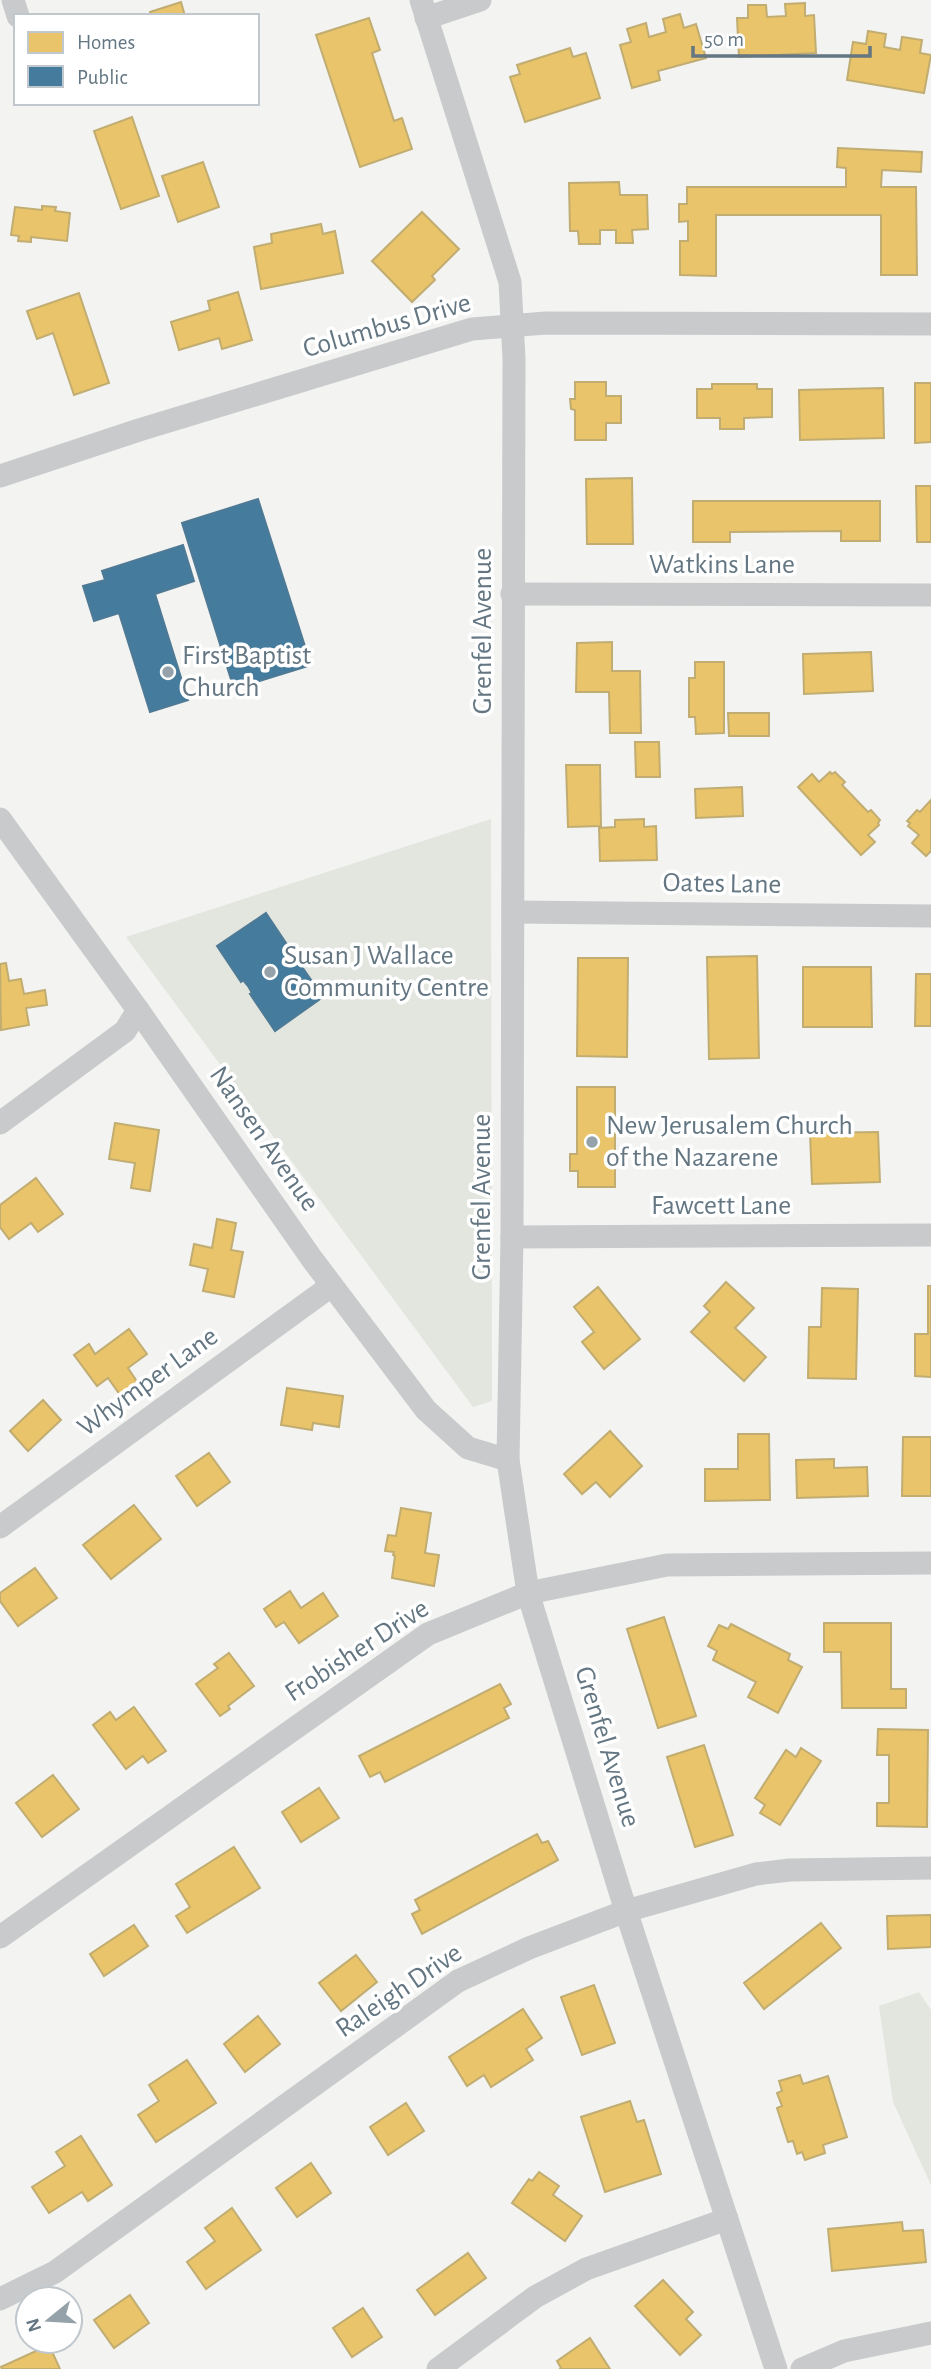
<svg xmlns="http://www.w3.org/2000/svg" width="931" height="2369" viewBox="0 0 931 2369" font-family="'Alegreya Sans',sans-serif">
	<rect width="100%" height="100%" fill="#f3f3f1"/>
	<g fill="#e3e6df">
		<path d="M491,819L492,1401L473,1407L126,937Z"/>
		<path d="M919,1992L931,2010V2185L893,2102L879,2006Z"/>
	</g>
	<g fill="#e9c46a" stroke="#c1ad71" stroke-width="2">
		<path d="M181,2L185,16H151L150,12Z"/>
		<path d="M805,3V16L814,15L816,53L739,57L737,18H748V5H766L767,17L786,16L785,4Z"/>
		<path d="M680,14L684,28L696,24L706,58L658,71L660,80L632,88L620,45L631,42L627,29L646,23L649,37L666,32L663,19Z"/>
		<path d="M369,18L380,50L372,53L394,121L402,118L412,149L360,167L316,35Z"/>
		<path d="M868,31L886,34L884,47L900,50L902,37L922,40L920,53L931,55L924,93L847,80L853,42L866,44Z"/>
		<path d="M570,48L573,57L586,53L600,98L525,122L510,77L520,74L517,65Z"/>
		<path d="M132,117L159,196L121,209L94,131Z"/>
		<path d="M838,148L922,152L921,172L882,170L881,187H916L917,275H881V215H716V276L680,275V241H688V221L679,222V204H687V187H846V168L837,167Z"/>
		<path d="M203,162L219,207L178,222L162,176Z"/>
		<path d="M619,182L620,195H647L648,229L632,230L633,243H616V230H600V244H579L578,231H570L569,183Z"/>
		<path d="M42,206L56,207L55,211L70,213L67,241L31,237V242L18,241L19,236L11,235L15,207L42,210Z"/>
		<path d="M422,212L459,249L432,276L435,280L412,302L372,261Z"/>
		<path d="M321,224L323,234L335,231L343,273L261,289L254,247L272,243L271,234Z"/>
		<path d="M238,292L252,340L222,349L219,338L179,350L171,322L210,310L208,301Z"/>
		<path d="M79,293L109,383L74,395L53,333L37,339L27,311Z"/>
		<path d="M575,382H606V396H621V423H606V440H575V410L571,409L570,399H575Z"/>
		<path d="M915,383H931V442L915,443Z"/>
		<path d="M712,384H757V389H772V417L744,418V429H720V418H697V389H712Z"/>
		<path d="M883,388L884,438L800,440L799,390Z"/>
		<path d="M632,478L633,544H587L586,479Z"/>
		<path d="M916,486H931V542H917Z"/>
		<path d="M693,501H880V541H841V531L730,532V542H693Z"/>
		<path d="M612,642V671H640L641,733H610L609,692H576L577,643Z"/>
		<path d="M871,652L873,691L804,694L803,654Z"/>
		<path d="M695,662H724V733L696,734L695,717H689V678H695Z"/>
		<path d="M728,713H769V736H729Z"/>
		<path d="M635,742H659L660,777H636Z"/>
		<path d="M566,765H600L601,826L568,827Z"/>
		<path d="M830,772L832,774L835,772L845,782L842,785L868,812L871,810L880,820L878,823L879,825L868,835L875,842L861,855L798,787L812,774L819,782Z"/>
		<path d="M742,787L743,816L696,818L695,789Z"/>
		<path d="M931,800V851L926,856L912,843L919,835L908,826L910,823L907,821L917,810L920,812Z"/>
		<path d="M644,819V827L656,826L657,860L600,861L599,828L615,827V820Z"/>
		<path d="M757,956L759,1058L709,1059L707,957Z"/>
		<path d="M578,958H628L627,1057L577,1056Z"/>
		<path d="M6,963L9,981L21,979L24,994L45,990L47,1005L26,1008L29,1025L1,1030L0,964Z"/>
		<path d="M803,967H871L872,1027H803Z"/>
		<path d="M916,974H931V1026H915Z"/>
		<path d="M577,1087H615V1187H578V1171H570V1154H577Z"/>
		<path d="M115,1123L159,1130L150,1191L131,1188L135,1163L109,1159Z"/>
		<path d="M878,1132L880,1182L812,1184L810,1133Z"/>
		<path d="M36,1178L63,1214L38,1232L31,1223L9,1239L0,1227V1205Z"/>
		<path d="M217,1219L236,1223L231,1250L243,1252L234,1297L203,1291L208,1269L190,1265L194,1244L212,1248Z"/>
		<path d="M726,1282L754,1308L735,1328L766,1357L744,1381L691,1332L710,1312L704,1306Z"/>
		<path d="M928,1286H931V1377L915,1376V1334H928Z"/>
		<path d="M598,1287L640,1339L604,1369L582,1342L594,1332L574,1307Z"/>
		<path d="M822,1288L858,1289L856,1379L808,1378L809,1327H821Z"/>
		<path d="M129,1329L147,1354L128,1368L140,1386L123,1399L108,1378L97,1386L74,1355L89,1344L95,1354Z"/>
		<path d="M287,1388L343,1396L339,1427L313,1423L312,1430L281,1425Z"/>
		<path d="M43,1400L61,1420L28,1451L10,1431Z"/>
		<path d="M610,1431L642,1466L610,1497L596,1482L582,1494L564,1474Z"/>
		<path d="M738,1434H769L770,1500L705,1501V1469H738Z"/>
		<path d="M903,1437H931V1496H902Z"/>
		<path d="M209,1453L230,1482L197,1506L176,1476Z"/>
		<path d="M834,1459V1468L867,1467L868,1496L797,1498L796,1460Z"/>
		<path d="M134,1505L161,1539L111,1579L83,1545Z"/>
		<path d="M401,1508L431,1513L425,1553L439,1555L434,1586L392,1578L395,1556L393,1555L394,1552L385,1551L388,1535L396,1536Z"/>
		<path d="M35,1568L57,1598L18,1626L0,1601V1593Z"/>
		<path d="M290,1591L301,1608L323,1593L338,1616L299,1643L284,1622L276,1627L264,1609Z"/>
		<path d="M664,1617L696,1716L658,1728L627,1629Z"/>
		<path d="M824,1623H891V1689H906V1708H842L841,1652H824Z"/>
		<path d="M731,1624L790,1654L788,1660L802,1667L778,1713L748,1697L756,1682L713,1660L717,1651L708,1646L719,1625L728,1629Z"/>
		<path d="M229,1653L254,1686L228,1706L230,1709L220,1716L196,1684L218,1668L214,1664Z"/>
		<path d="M500,1684L511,1704L504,1708L509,1718L385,1782L380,1772L370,1777L359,1756Z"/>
		<path d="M134,1707L166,1751L148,1763L143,1756L126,1769L93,1725L110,1712L116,1720Z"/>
		<path d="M878,1729L928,1730L927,1827L877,1826V1803H889V1755H877Z"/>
		<path d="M704,1745L733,1835L695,1847L667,1757Z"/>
		<path d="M801,1748L821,1761L780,1825L760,1813L765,1805L755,1798L786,1750L796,1757Z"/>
		<path d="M53,1775L79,1809L42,1837L16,1803Z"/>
		<path d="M319,1788L339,1818L301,1842L282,1812Z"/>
		<path d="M537,1834L542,1843L548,1841L558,1860L422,1934L412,1914L420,1910L415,1900Z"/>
		<path d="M234,1847L260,1888L187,1933L176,1916L190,1907L176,1884Z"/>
		<path d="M931,1915V1947L888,1949L887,1916Z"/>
		<path d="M821,1923L841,1948L764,2009L744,1983Z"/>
		<path d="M134,1925L148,1946L104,1976L90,1954Z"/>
		<path d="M356,1955L377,1982L341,2011L319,1983Z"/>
		<path d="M594,1985L615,2043L582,2055L561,1997Z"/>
		<path d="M523,2009L542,2038L526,2049L533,2060L491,2087L484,2075L467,2086L449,2057Z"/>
		<path d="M258,2016L280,2044L245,2072L224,2044Z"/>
		<path d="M187,2060L216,2103L156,2142L138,2115L159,2101L149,2085Z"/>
		<path d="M800,2075L803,2084L828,2076L847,2137L823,2145L825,2153L805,2160L802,2152L797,2154L793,2141L788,2142L777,2108L782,2106L777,2093L782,2091L779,2081Z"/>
		<path d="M630,2101L637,2122L644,2120L661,2174L605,2192L581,2117Z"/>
		<path d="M406,2103L424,2131L388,2155L370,2127Z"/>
		<path d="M81,2136L112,2185L88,2201L82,2192L49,2213L32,2187L65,2166L56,2152Z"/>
		<path d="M311,2163L331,2193L297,2217L276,2188Z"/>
		<path d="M539,2172L559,2186L553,2195L582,2216L565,2241L512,2203L529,2179L532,2181Z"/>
		<path d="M232,2208L261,2250L206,2289L187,2262L215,2241L205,2228Z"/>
		<path d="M902,2222L903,2231L923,2230L926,2262L832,2271L828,2229Z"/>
		<path d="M468,2253L486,2278L435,2315L417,2290Z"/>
		<path d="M663,2280L693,2312L686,2319L701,2335L680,2355L635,2306Z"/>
		<path d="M130,2295L149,2323L114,2348L94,2320Z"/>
		<path d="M363,2308L382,2337L352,2357L333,2328Z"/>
		<path d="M590,2338L610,2369H560L561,2368L557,2361Z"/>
		<path d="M49,2345L60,2369H2L1,2367Z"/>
	</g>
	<g fill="#457b9d" stroke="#4e7a95" stroke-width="2">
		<path d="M258,499L311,665L234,689L182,523Z"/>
		<path d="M183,545L194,581L155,594L188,700L150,712L119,613L94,621L83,586L105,580L102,571Z"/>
		<path d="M266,913L290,949L285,952L293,964L298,961L323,997L275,1031L250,994L252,993L248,986L243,980L241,982L217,946Z"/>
	</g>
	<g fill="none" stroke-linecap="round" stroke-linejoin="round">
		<g stroke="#c8cacb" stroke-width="23">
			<path d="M13,0L18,16"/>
			<path d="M421,0L510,282L514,359L512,1237L508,1460L528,1593L626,1911L776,2369"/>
			<path d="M426,18L480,0"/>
			<path d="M0,476L139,430L472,329L546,323L931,324"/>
			<path d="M512,594L931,595"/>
			<path d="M0,819L138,1010L312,1259L426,1410L468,1448L508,1460"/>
			<path d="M513,912L931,916"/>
			<path d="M0,1123L125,1031L138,1010"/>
			<path d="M512,1237L931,1235"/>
			<path d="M0,1527L331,1286"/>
			<path d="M0,1937L428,1634L528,1593L667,1565L931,1563"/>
			<path d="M0,2299L55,2272L458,1981L529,1948L626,1911L756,1874L790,1870L931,1868"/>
			<path d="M438,2369L535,2297L586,2269L727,2219"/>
			<path d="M802,2369L844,2351L931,2333"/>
		</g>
	</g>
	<g fill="#95a2a9" stroke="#fff" stroke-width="2.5">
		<circle cx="168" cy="672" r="7"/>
		<circle cx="270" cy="972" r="7"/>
		<circle cx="592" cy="1142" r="7"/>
	</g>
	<g text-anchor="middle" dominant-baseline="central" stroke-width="7" stroke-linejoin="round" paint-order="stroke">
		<g font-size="28" fill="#637682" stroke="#fff">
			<text transform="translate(387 326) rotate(-16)">Columbus Drive</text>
			<text x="722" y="565">Watkins Lane</text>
			<text transform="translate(483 631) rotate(-90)">Grenfel Avenue</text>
			<text transform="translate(722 884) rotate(1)">Oates Lane</text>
			<text transform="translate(264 1139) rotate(55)">Nansen Avenue</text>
			<text transform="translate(482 1197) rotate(-90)">Grenfel Avenue</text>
			<text x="721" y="1206">Fawcett Lane</text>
			<text transform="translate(148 1382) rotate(-36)">Whymper Lane</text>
			<text transform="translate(357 1651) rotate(-33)">Frobisher Drive</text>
			<text transform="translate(607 1747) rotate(73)">Grenfel Avenue</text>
			<text transform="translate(399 1991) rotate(-34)">Raleigh Drive</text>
		</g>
		<g font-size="28" fill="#637682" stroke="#fff" text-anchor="start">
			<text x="182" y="656">First Baptist<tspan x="182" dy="32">Church</tspan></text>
			<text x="284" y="956">Susan J Wallace<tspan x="284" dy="32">Community Centre</tspan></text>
			<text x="606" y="1126">New Jerusalem Church<tspan x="606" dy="32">of the Nazarene</tspan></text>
		</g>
	</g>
	<rect x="14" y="14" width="245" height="91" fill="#ffffff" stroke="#c1c8cd" stroke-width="2"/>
	<rect x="28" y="32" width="35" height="21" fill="#e9c46a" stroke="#c1c8cd" stroke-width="2"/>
	<text x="77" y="49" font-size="21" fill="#637682">Homes</text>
	<rect x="28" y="66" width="35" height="21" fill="#457b9d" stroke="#c1c8cd" stroke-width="2"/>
	<text x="77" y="84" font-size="21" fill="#637682">Public</text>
	<g transform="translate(49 2320) rotate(252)"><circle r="33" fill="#ffffff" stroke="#c1c8cd" stroke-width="2"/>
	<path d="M0-5L12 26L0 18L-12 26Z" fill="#95a2a9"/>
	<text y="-10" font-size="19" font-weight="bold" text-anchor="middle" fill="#637682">N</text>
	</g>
	<path d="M693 46v10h177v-10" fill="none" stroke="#637682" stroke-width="3.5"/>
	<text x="704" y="46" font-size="21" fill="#637682" stroke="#ffffff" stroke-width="5" paint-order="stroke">50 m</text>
</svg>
